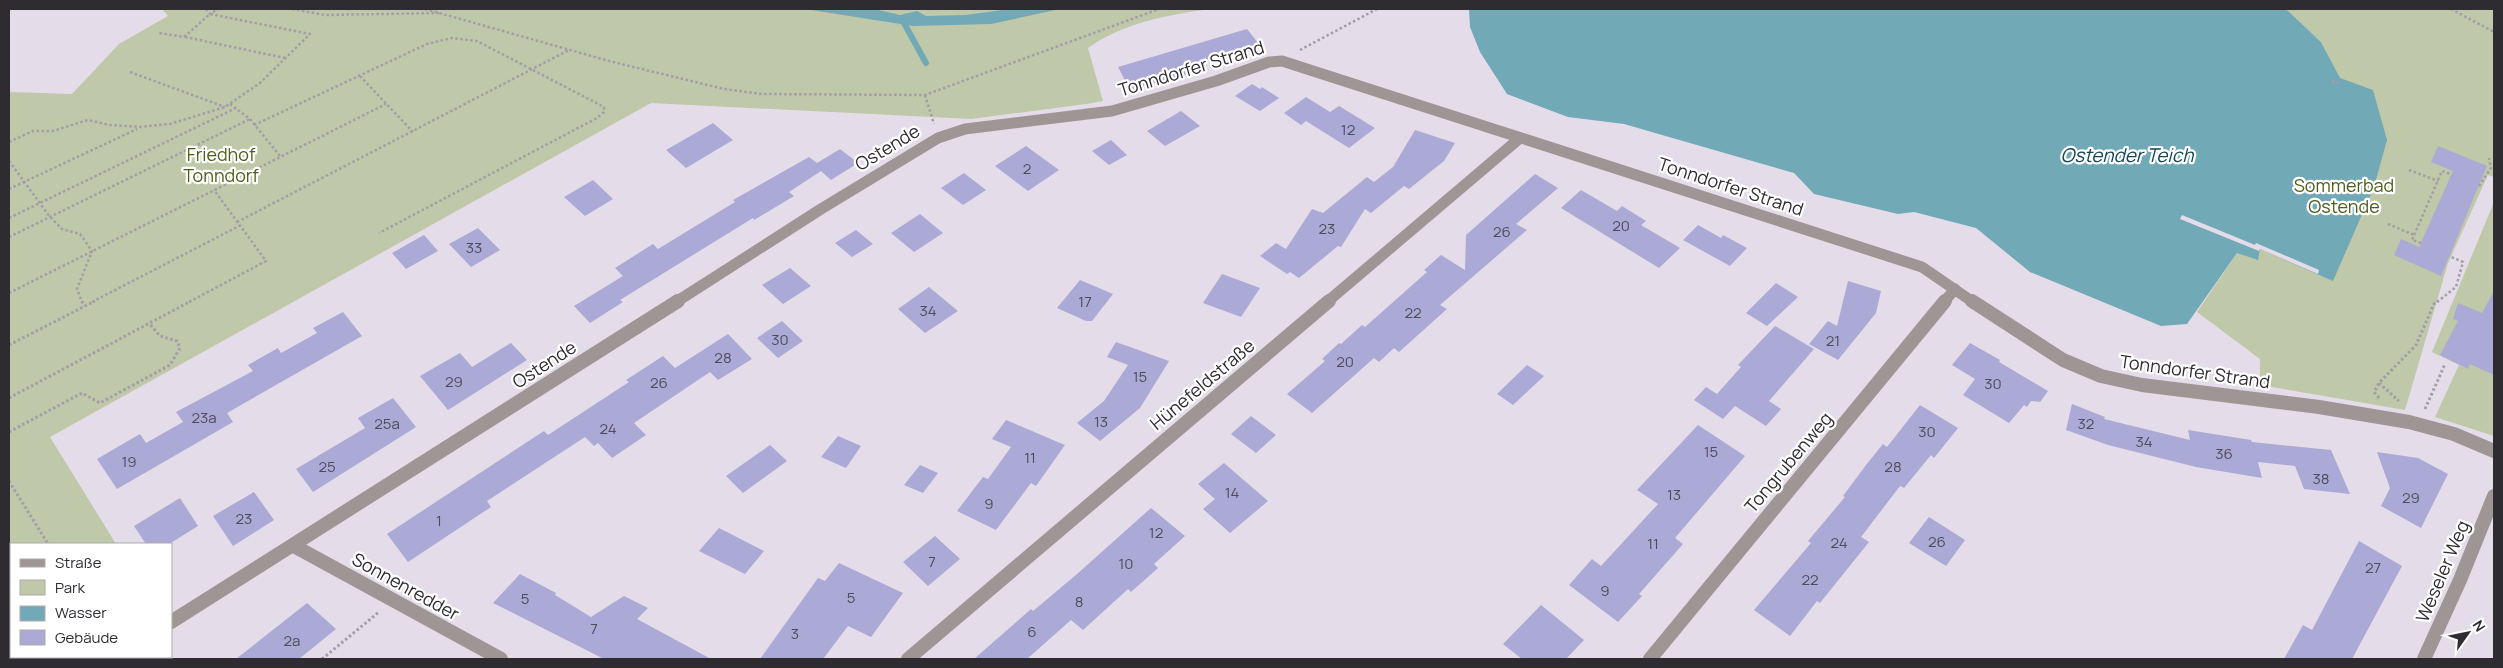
<svg xmlns="http://www.w3.org/2000/svg" width="2503" height="668" viewBox="0 0 2503 668" font-family="Manrope,sans-serif">
	<rect width="100%" height="100%" fill="#e5dcea"/>
	<g fill="#bfc8a8">
		<path d="M162,9H1212C1170,14 1123,23 1088,48L1103,101L1086,104L971,119L651,103L50,437L116,544H11V657H84L80,659H9V92L72,94L119,44L168,16Z"/>
		<path d="M2286,9H2494V177L2488,175L2448,263L2405,410L2260,385V359L2197,312L2237,253L2337,73L2321,42Z"/>
		<path d="M2494,202V436L2435,417L2459,365L2432,352Z"/>
	</g>
	<g fill="#71a9b7">
		<path d="M805,9H874L900,15L917,11L926,16L966,15L1009,9H1060L991,24L913,26Z"/>
		<path d="M1469,9H2286L2321,42L2340,78L2373,90L2387,140L2374,187L2333,281L2260,249L2258,260L2237,253L2187,324L2161,326L2030,272L1976,228L1914,212L1898,214L1814,194L1794,173L1624,124L1568,117L1507,94L1480,52L1470,27Z"/>
	</g>
	<path fill="#e5dcea" d="M2182,215L2255,245L2256,243L2319,270L2318,274L2260,249L2259,251L2180,219Z"/>
	<g fill="none" stroke-linecap="round" stroke-linejoin="round">
		<path stroke="#71a9b7" stroke-width="6" d="M904,23L926,63"/>
	</g>
	<g fill="#aba9d5">
		<path d="M1247,29L1259,44L1196,63L1201,70L1175,78L1130,90L1118,67Z"/>
		<path d="M1252,84L1260,89L1262,87L1279,98L1260,111L1235,96Z"/>
		<path d="M1306,97L1330,112L1339,106L1375,128L1349,148L1306,121L1301,125L1284,113Z"/>
		<path d="M1181,111L1200,126L1165,146L1147,131Z"/>
		<path d="M713,123L733,140L686,168L666,150Z"/>
		<path d="M1415,130L1455,143L1444,161L1409,189L1404,186L1371,213L1365,209L1341,247L1338,246L1299,278L1290,272L1287,274L1260,256L1276,243L1286,249L1312,209L1323,213L1367,177L1374,182L1393,167Z"/>
		<path d="M1111,140L1127,155L1109,165L1092,151Z"/>
		<path d="M1026,146L1059,170L1028,191L995,166Z"/>
		<path d="M2438,146L2487,166L2441,276L2394,255L2401,239L2419,247L2453,171L2431,162Z"/>
		<path d="M840,149L858,163L831,180L821,171L789,192L794,196L754,220L753,218L620,300L623,302L590,323L574,306L623,276L615,268L653,244L658,249L735,202L733,200L809,157L817,163Z"/>
		<path d="M964,173L986,190L963,205L941,188Z"/>
		<path d="M1535,174L1558,188L1516,224L1527,230L1440,305L1447,309L1399,352L1394,348L1379,362L1374,358L1312,413L1287,394L1325,361L1322,359L1339,343L1341,344L1362,325L1365,327L1427,272L1424,270L1441,255L1465,270L1466,235Z"/>
		<path d="M593,180L613,199L585,216L564,197Z"/>
		<path d="M1581,190L1617,211L1622,206L1646,221L1641,225L1680,248L1659,268L1561,208Z"/>
		<path d="M920,214L943,233L914,252L891,233Z"/>
		<path d="M1698,225L1721,238L1723,235L1747,248L1730,266L1683,240Z"/>
		<path d="M478,228L500,250L471,267L449,244Z"/>
		<path d="M856,230L873,244L852,257L835,243Z"/>
		<path d="M424,235L438,251L406,269L392,253Z"/>
		<path d="M790,268L811,286L783,304L762,285Z"/>
		<path d="M1222,274L1260,288L1241,317L1203,303Z"/>
		<path d="M1080,280L1113,294L1092,321H1086L1057,308Z"/>
		<path d="M1848,281L1881,291L1876,313L1838,360L1809,344L1828,321L1837,326Z"/>
		<path d="M1776,283L1798,297L1767,326L1746,313Z"/>
		<path d="M929,287L958,311L925,333L898,309Z"/>
		<path d="M2494,291V375L2470,364L2468,369L2440,355L2458,321L2453,319L2458,303L2482,313Z"/>
		<path d="M343,312L362,336L227,413L233,422L117,489L97,459L140,434L146,443L183,422L176,412L253,371L248,365L278,348L281,353L317,333L313,328Z"/>
		<path d="M782,321L803,341L778,358L757,338Z"/>
		<path d="M1775,326L1814,349L1769,401L1781,409L1766,426L1735,406L1723,419L1694,400L1706,387L1717,394L1741,367L1738,365Z"/>
		<path d="M728,334L752,359L718,380L710,372L634,423L646,435L612,458L598,443L594,446L585,437L487,501L491,507L408,562L387,534L544,431L548,435L629,382L626,380L663,356L675,368Z"/>
		<path d="M1116,342L1169,361L1140,408L1100,441L1077,423L1104,401L1128,365L1107,357Z"/>
		<path d="M511,343L527,360L448,410L420,376L460,353L472,367Z"/>
		<path d="M1970,343L2000,360L1999,362L2048,391L2040,402L2031,401L2027,407L2024,405L2009,423L1963,395L1975,379L1952,365Z"/>
		<path d="M1527,365L1544,376L1513,405L1497,394Z"/>
		<path d="M393,398L416,427L313,492L296,469L365,428L358,418Z"/>
		<path d="M2072,404L2105,417L2104,419L2190,440L2188,430L2251,440L2252,442L2331,450L2350,494L2304,489L2295,466L2258,462L2262,478L2196,467L2108,445L2066,430Z"/>
		<path d="M1920,405L1958,428L1934,458L1931,455L1904,488L1900,486L1861,537L1869,542L1820,603L1817,601L1790,636L1754,610L1811,543L1808,541L1845,497L1843,496L1866,465L1883,444L1887,447Z"/>
		<path d="M1251,416L1276,435L1256,453L1231,434Z"/>
		<path d="M1006,420L1065,445L1036,486L1031,483L996,530L957,511L983,477L988,479L1011,447L992,439Z"/>
		<path d="M1698,425L1745,456L1675,538L1683,544L1639,594L1642,596L1618,622L1569,585L1592,559L1601,566L1658,504L1637,490Z"/>
		<path d="M838,436L861,446L846,468L821,457Z"/>
		<path d="M770,445L787,461L743,493L726,476Z"/>
		<path d="M2377,452L2418,458L2448,474L2421,528L2381,506L2390,488Z"/>
		<path d="M1224,463L1268,501L1230,533L1203,509L1215,499L1198,484Z"/>
		<path d="M920,465L938,473L923,493L904,485Z"/>
		<path d="M254,492L274,520L233,546L213,516Z"/>
		<path d="M180,498L198,526L169,544H146L134,526Z"/>
		<path d="M1151,508L1185,536L1154,564L1158,568L1131,592L1128,589L1083,630L1071,620L1027,659H974L1031,609L1033,611L1077,574Z"/>
		<path d="M1929,517L1965,540L1946,566L1909,543Z"/>
		<path d="M719,528L764,551L745,574L699,551Z"/>
		<path d="M935,536L960,559L928,586L903,562Z"/>
		<path d="M2359,541L2402,566L2352,659H2284L2303,625L2312,630Z"/>
		<path d="M839,563L903,593L871,637L848,626L823,659H760L818,578L825,581Z"/>
		<path d="M520,574L556,593L555,595L591,617L624,596L648,608L637,619L711,659H604L493,603Z"/>
		<path d="M307,603L336,629L299,659H236Z"/>
		<path d="M1541,605L1584,640L1566,659H1522L1503,644Z"/>
	</g>
	<g fill="none" stroke-linecap="round" stroke-linejoin="round">
		<g stroke="#a49da8" stroke-width="2.5" stroke-dasharray="2.5 2.5" stroke-linecap="butt">
			<path d="M206,9L210,14L218,9"/>
			<path d="M292,9L325,15L439,13"/>
			<path d="M425,9L609,61L724,89L762,94L925,95L1159,9"/>
			<path d="M2451,9L2494,32"/>
			<path d="M185,37L285,58"/>
			<path d="M1300,50L1377,9"/>
			<path d="M130,72L225,107"/>
			<path d="M360,76L413,132"/>
			<path d="M2332,81L2339,83"/>
			<path d="M925,95L934,124"/>
			<path d="M230,104L250,119L280,156"/>
			<path d="M254,125L427,44L452,38L477,41L604,107V112L597,118L379,233"/>
			<path d="M9,142L33,131H53L88,120L110,125L140,127L170,124L225,107L260,83L310,34L210,14L184,37L159,33"/>
			<path d="M9,161L50,217L62,229L80,234L92,251L77,289L82,302"/>
			<path d="M2409,170L2438,181"/>
			<path d="M2479,186L2491,168L2489,158"/>
			<path d="M9,189L137,129"/>
			<path d="M9,218L236,108"/>
			<path d="M237,222L569,50"/>
			<path d="M2388,224L2414,235"/>
			<path d="M9,237L250,119"/>
			<path d="M2421,243L2412,240L2442,171L2451,174"/>
			<path d="M9,293L386,104"/>
			<path d="M92,302L239,226"/>
			<path d="M189,302L266,261L214,190"/>
			<path d="M2437,302L2456,287L2463,262L2449,256"/>
		</g>
		<g stroke="#a49da8" stroke-width="3" stroke-dasharray="2.5 2.5" stroke-linecap="butt">
			<path d="M82,301L84,306"/>
			<path d="M9,345L95,301"/>
			<path d="M2379,383L2399,401"/>
			<path d="M9,398L191,301"/>
			<path d="M2379,398L2374,392L2379,383L2416,345L2434,304L2438,301"/>
			<path d="M2425,409L2445,364"/>
			<path d="M9,432L82,393L100,403L170,365L180,348L177,341L160,336L149,323"/>
			<path d="M9,481L48,544"/>
			<path d="M36,659L40,657"/>
			<path d="M322,659L379,612"/>
		</g>
		<g stroke="#9e9695" stroke-width="11">
			<path d="M676,302L821,209L938,138L965,129L1112,111L1216,81L1269,62L1282,61L1922,267L1973,302"/>
			<path d="M1327,302L1520,138"/>
			<path d="M1944,302L1955,289"/>
		</g>
		<g stroke="#9e9695" stroke-width="14">
			<path d="M1972,301L2063,360L2101,376L2142,385L2319,407L2409,422L2454,434L2494,451"/>
			<path d="M294,546L501,659"/>
			<path d="M171,622L678,301"/>
			<path d="M112,659L116,657"/>
			<path d="M908,659L1329,301"/>
			<path d="M1650,659L1945,301"/>
			<path d="M2424,659L2460,580L2494,496"/>
		</g>
	</g>
	<g text-anchor="middle" dominant-baseline="central" stroke-width="4.5" stroke-linejoin="round" paint-order="stroke">
		<g font-size="15" fill="#4e4b5a">
			<text x="1348" y="129">12</text>
			<text x="1027" y="168">2</text>
			<text x="1621" y="225">20</text>
			<text x="1327" y="228">23</text>
			<text x="1502" y="231">26</text>
			<text x="474" y="247">33</text>
			<text x="1085" y="301">17</text>
			<text x="928" y="310">34</text>
			<text x="1413" y="312">22</text>
			<text x="780" y="339">30</text>
			<text x="1833" y="340">21</text>
			<text x="723" y="357">28</text>
			<text x="1345" y="361">20</text>
			<text x="1140" y="376">15</text>
			<text x="454" y="381">29</text>
			<text x="659" y="382">26</text>
			<text x="1993" y="383">30</text>
			<text x="204" y="417">23a</text>
			<text x="1101" y="421">13</text>
			<text x="387" y="423">25a</text>
			<text x="2086" y="423">32</text>
			<text x="608" y="428">24</text>
			<text x="1927" y="431">30</text>
			<text x="2144" y="441">34</text>
			<text x="1711" y="451">15</text>
			<text x="2224" y="453">36</text>
			<text x="1030" y="457">11</text>
			<text x="129" y="461">19</text>
			<text x="327" y="466">25</text>
			<text x="1893" y="466">28</text>
			<text x="2321" y="478">38</text>
			<text x="1232" y="492">14</text>
			<text x="1674" y="494">13</text>
			<text x="2411" y="497">29</text>
			<text x="989" y="503">9</text>
			<text x="244" y="518">23</text>
			<text x="439" y="520">1</text>
			<text x="1156" y="532">12</text>
			<text x="1937" y="541">26</text>
			<text x="1839" y="542">24</text>
			<text x="1653" y="543">11</text>
			<text x="932" y="561">7</text>
			<text x="1126" y="563">10</text>
			<text x="2373" y="567">27</text>
			<text x="1810" y="579">22</text>
			<text x="1605" y="590">9</text>
			<text x="851" y="597">5</text>
			<text x="525" y="598">5</text>
			<text x="1079" y="601">8</text>
			<text x="594" y="628">7</text>
			<text x="1032" y="631">6</text>
			<text x="795" y="633">3</text>
			<text x="292" y="640">2a</text>
		</g>
		<g font-size="18" fill="#2f2c31" stroke="#fff">
			<text transform="translate(1191 68) rotate(-17)">Tonndorfer Strand</text>
			<text transform="translate(887 147) rotate(-31)">Ostende</text>
			<text transform="translate(1731 186) rotate(18)">Tonndorfer Strand</text>
			<text transform="translate(544 364) rotate(-33)">Ostende</text>
			<text transform="translate(2195 371) rotate(8)">Tonndorfer Strand</text>
			<text transform="translate(1202 384) rotate(-40)">Hünefeldstraße</text>
			<text transform="translate(1788 462) rotate(-50)">Tongrubenweg</text>
			<text transform="translate(2442 571) rotate(-67)">Weseler Weg</text>
			<text transform="translate(406 586) rotate(29)">Sonnenredder</text>
		</g>
		<g font-size="18" fill="#4f5d1a" stroke="#fff">
			<text x="221" y="154">Friedhof<tspan x="221" dy="21">Tonndorf</tspan></text>
			<text x="2344" y="185">Sommerbad<tspan x="2344" dy="21">Ostende</tspan></text>
		</g>
		<g font-size="19" font-style="italic" fill="#144651" stroke="#fff">
			<text x="2127" y="155">Ostender Teich</text>
		</g>
	</g>
	<rect width="2503" height="668" fill="none" stroke="#2f2c31" stroke-width="20"/>
	<rect x="10" y="543" width="162" height="115" fill="#ffffff" stroke="#acabad"/>
	<rect x="20" y="559" width="25" height="8" fill="#9e9695" stroke="#acabad"/>
	<text x="55" y="568" font-size="15" fill="#2f2c31">Straße</text>
	<rect x="20" y="580" width="25" height="15" fill="#bfc8a8" stroke="#acabad"/>
	<text x="55" y="593" font-size="15" fill="#2f2c31">Park</text>
	<rect x="20" y="606" width="25" height="15" fill="#71a9b7" stroke="#acabad"/>
	<text x="55" y="618" font-size="15" fill="#2f2c31">Wasser</text>
	<rect x="20" y="630" width="25" height="15" fill="#aba9d5" stroke="#acabad"/>
	<text x="55" y="643" font-size="15" fill="#2f2c31">Gebäude</text>
	<g transform="translate(2468 633) rotate(57)" stroke="#ffffff" stroke-width="4" paint-order="stroke">
	<path d="M0-4L9 19L0 12L-9 19Z" fill="#2f2c31"/>
	<text y="-8" font-size="14" font-weight="bold" text-anchor="middle" fill="#2f2c31">N</text>
	</g>
</svg>
